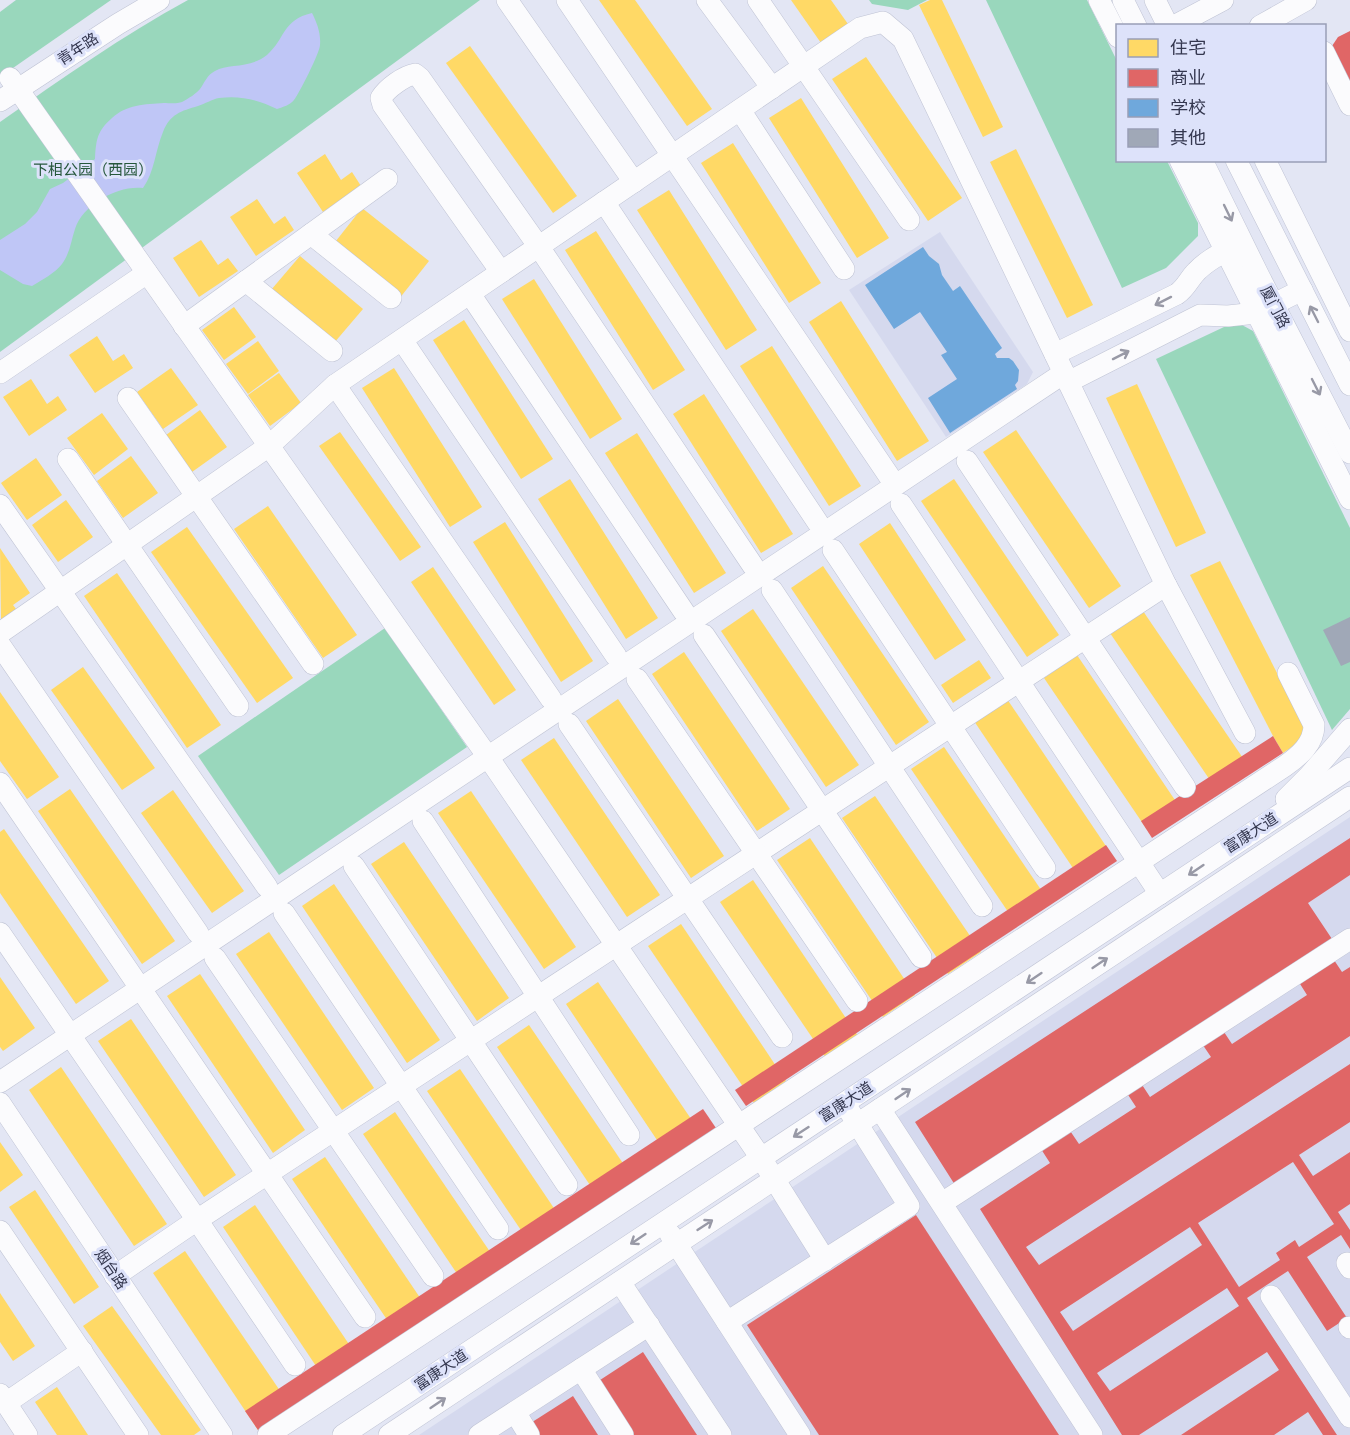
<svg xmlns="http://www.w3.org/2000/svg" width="1350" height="1435" viewBox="0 0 1350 1435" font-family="'Varela Round','Noto Sans SC',sans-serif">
	<rect width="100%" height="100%" fill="#e3e6f4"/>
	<g fill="#d5d9ee">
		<path d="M940,232L1033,372L1027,384L946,437L849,290Z"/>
		<path d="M1350,817V1435H419Z"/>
	</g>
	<g fill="#99d7bc">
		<path d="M16,0H111L0,77V12Z"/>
		<path d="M188,0H480L0,352V122C61,79 122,36 188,0Z"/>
		<path d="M869,0H927L908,10L872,4Z"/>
		<path d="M986,0H1087L1117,61L1118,160L1167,161L1198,223V236L1166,268L1122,288Z"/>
		<path d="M1242,325L1253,331L1350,528V709L1332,730L1156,359L1224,327Z"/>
		<path d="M385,628L467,747L279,875L198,756Z"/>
	</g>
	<path fill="#bfc6f6" d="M312,13C317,23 321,33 320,45C320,52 299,94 294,100C290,105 283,107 277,109C259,100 240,95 219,98C212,99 205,104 198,106C181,111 170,114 163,132C155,151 155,171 143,188C118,185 83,204 75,229C71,241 70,253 62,264C55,273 42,280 32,286L23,284L0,270V240L25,224L37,212L50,189L63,183L95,159C96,140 97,131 112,118C126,105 145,104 164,103C169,103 177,104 182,102C188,99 197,93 200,89C205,82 207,75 215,71C228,63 250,69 267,55C286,38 282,20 312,13Z"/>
	<g fill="#ffd966">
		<path d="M599,0H635L712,109L687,126Z"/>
		<path d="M791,0H831L848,24L821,43Z"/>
		<path d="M930,0H942L1003,127L983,137L919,5Z"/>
		<path d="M470,46L577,196L553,213L446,63Z"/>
		<path d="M866,57L962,198L928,221L832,79Z"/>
		<path d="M801,98L889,238L857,258L769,118Z"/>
		<path d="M733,143L821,283L789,303L701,163Z"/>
		<path d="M1016,149L1093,305L1067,318L990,162Z"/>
		<path d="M325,154L341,180L352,172L361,186L323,212L297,173Z"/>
		<path d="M669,190L757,330L726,350L637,210Z"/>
		<path d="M257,199L274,224L285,216L294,230L256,256L230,217Z"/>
		<path d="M362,208L429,261L399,299L332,246Z"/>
		<path d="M596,231L685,370L653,390L565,250Z"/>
		<path d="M201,240L218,265L228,258L238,271L199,297L173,258Z"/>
		<path d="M300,256L363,309L334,343L271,290Z"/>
		<path d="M534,279L622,419L590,439L502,299Z"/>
		<path d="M841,301L929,441L897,461L809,322Z"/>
		<path d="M234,307L256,337L224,360L202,330Z"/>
		<path d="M464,320L553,459L521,479L433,340Z"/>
		<path d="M97,336L113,361L124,354L133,368L95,393L69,355Z"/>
		<path d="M258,341L279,371L248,394L226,364Z"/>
		<path d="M772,346L861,486L829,506L740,366Z"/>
		<path d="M171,368L198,405L163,429L137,392Z"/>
		<path d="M394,368L482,507L450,527L362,388Z"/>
		<path d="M279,373L301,403L270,426L248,395Z"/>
		<path d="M31,379L47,404L58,396L67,410L29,436L3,397Z"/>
		<path d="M1137,384L1206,533L1176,547L1106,398Z"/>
		<path d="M704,394L793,534L761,553L673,414Z"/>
		<path d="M200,410L227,447L192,472L166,435Z"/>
		<path d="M102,413L128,449L94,475L67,438Z"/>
		<path d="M1016,430L1121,586L1089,608L983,452Z"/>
		<path d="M340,432L421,547L400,561L319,446Z"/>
		<path d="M637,433L726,573L694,593L605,453Z"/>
		<path d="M131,456L158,493L123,518L97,481Z"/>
		<path d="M36,458L62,495L27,520L1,483Z"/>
		<path d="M570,479L658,618L626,639L538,499Z"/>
		<path d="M954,479L1059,635L1027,657L921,501Z"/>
		<path d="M66,500L93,537L58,562L32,525Z"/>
		<path d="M268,506L357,635L323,658L234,529Z"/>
		<path d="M505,522L593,661L561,682L473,542Z"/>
		<path d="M890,523L966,640L935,660L859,544Z"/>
		<path d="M187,527L293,678L257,703L151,552Z"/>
		<path d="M0,548L30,593L13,605L16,609L1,620Z"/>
		<path d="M1220,561L1303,724L1304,730L1299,742L1283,753L1273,736L1190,575Z"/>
		<path d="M823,566L929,722L896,745L791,588Z"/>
		<path d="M433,567L516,690L494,705L411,582Z"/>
		<path d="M117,573L221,725L187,748L84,596Z"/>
		<path d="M753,609L859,765L826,787L721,631Z"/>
		<path d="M1143,611L1249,767L1216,789L1110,633Z"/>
		<path d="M684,652L790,809L757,831L652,674Z"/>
		<path d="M1077,655L1183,812L1150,834L1044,678Z"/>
		<path d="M979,660L991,678L953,703L941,685Z"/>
		<path d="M83,667L155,768L122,790L51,690Z"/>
		<path d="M0,692L59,777L27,799L0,761Z"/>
		<path d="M618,699L724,856L691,878L586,721Z"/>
		<path d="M1007,699L1112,855L1079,877L974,721Z"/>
		<path d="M554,738L660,895L627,917L521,760Z"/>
		<path d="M944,747L1050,903L1017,925L911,769Z"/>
		<path d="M70,789L175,941L142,964L38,811Z"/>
		<path d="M173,790L244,891L212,913L141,813Z"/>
		<path d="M471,791L576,947L544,969L438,813Z"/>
		<path d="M875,796L981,952L948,974L842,818Z"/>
		<path d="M4,829L109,981L76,1004L0,893V832Z"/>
		<path d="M810,838L915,995L883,1017L777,860Z"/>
		<path d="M404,842L509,998L477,1021L371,864Z"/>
		<path d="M753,880L858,1036L826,1058L720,902Z"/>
		<path d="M334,884L440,1040L407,1063L302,906Z"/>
		<path d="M681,924L786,1081L754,1103L648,946Z"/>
		<path d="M269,932L374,1088L342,1110L236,954Z"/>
		<path d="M200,974L305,1130L273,1153L167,996Z"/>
		<path d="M0,977L35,1028L3,1051L0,1047Z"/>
		<path d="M598,982L704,1138L671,1161L566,1004Z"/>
		<path d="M131,1019L236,1175L204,1197L98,1041Z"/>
		<path d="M529,1025L635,1181L602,1203L497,1047Z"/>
		<path d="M61,1067L167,1224L134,1246L29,1090Z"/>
		<path d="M460,1069L566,1226L533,1248L427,1091Z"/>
		<path d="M395,1112L501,1268L468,1290L363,1134Z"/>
		<path d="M0,1142L23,1175L0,1192Z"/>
		<path d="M325,1157L431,1314L398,1336L292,1179Z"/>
		<path d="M35,1190L99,1287L74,1304L9,1207Z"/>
		<path d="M255,1205L361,1362L328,1384L223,1227Z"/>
		<path d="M185,1251L291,1407L258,1430L153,1273Z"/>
		<path d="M0,1293L35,1346L13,1361L0,1342Z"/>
		<path d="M112,1306L201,1430L194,1435H161L83,1326Z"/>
		<path d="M57,1387L88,1435H57L35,1402Z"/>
	</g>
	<g fill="#e06666" fill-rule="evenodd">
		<path d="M1350,31V82L1332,46L1338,37Z"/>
		<path d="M1273,736L1283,753L1152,838L1141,821Z"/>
		<path d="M1350,838V875L1308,903L1332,939L1324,945L1342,972L1350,967V1036L1026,1247L1039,1265L1350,1064V1122L1299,1155L1313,1176L1350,1152V1204L1338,1212L1350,1230V1249L1341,1235L1307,1257L1347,1318L1327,1331L1288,1271L1247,1298L1337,1435H1323L1308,1412L1274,1435H1181L1279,1370L1267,1352L1139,1435H1122L980,1209L1050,1163L1032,1135L955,1185L915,1122ZM1290,968L1307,995L1232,1044L1214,1017ZM1192,1029L1211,1057L1150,1097L1131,1068ZM1117,1078L1136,1107L1079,1144L1060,1116ZM1293,1162L1334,1224L1299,1247L1295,1240L1276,1253L1280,1260L1239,1287L1198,1223ZM1190,1227L1202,1245L1073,1331L1060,1312ZM1227,1288L1239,1306L1110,1391L1097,1373Z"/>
		<path d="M1106,845L1117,861L746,1106L735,1090Z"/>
		<path d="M703,1109L716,1128L258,1430L245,1411Z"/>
		<path d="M916,1215L1059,1435H819L747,1325Z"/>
		<path d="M643,1352L697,1435H632L597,1382Z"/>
		<path d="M573,1396L598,1435H532L526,1426Z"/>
	</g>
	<path fill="#6fa8dc" d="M923,247L929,256L939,264L942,275L953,291L960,286L1002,348L995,354L997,358H1009L1013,361L1019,370L1018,381L1015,385L1017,389L950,433L928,398L957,379L941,355L947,352L920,312L894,329L865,285Z"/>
	<path fill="#a0a8b7" d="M1350,617V662L1341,666L1323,630Z"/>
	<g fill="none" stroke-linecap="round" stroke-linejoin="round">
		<defs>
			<g id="minor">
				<path d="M507,0L634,182"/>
				<path d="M567,0L889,476"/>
				<path d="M707,0L772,88"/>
				<path d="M758,0L909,220"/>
				<path d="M1099,0L1118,37"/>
				<path d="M1123,0L1136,26"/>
				<path d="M1155,0L1168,26"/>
				<path d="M1174,26L1223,0"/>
				<path d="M1260,26L1306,0"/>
				<path d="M1324,52L1350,105"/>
				<path d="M10,78L488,757L761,1158L825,1260"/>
				<path d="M0,101L118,24L159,0"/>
				<path d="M740,110L844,269"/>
				<path d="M1180,160L1350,499"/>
				<path d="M1202,160L1259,276L1350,453"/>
				<path d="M1236,160L1350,385"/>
				<path d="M1265,160L1350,331"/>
				<path d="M604,202L818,523"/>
				<path d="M311,234L391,298"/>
				<path d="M501,272L383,105L381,98C387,88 404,76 415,74L420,78L539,247L753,566"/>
				<path d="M246,281L332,351"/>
				<path d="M470,294L684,612"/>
				<path d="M184,326L387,179"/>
				<path d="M402,340L616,656"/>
				<path d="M1055,354L1177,294C1186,288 1189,279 1196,272C1207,260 1222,253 1236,245"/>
				<path d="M0,373L147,273"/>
				<path d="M1068,382L1200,315L1228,316L1256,313L1302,290"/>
				<path d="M335,385L551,699"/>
				<path d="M128,398L313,664"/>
				<path d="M68,459L238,706"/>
				<path d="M967,461L1185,787"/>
				<path d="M901,504L1160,894"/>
				<path d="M0,505L267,887"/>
				<path d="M833,550L1045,868"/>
				<path d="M1166,585L1245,733"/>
				<path d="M772,590L982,906"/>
				<path d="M0,633L269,446L335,385L860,28L883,22L903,39L1166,585L197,1220L0,933"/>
				<path d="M704,635L921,957"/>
				<path d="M0,645L198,933"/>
				<path d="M637,679L857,1001"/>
				<path d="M569,724L782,1037"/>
				<path d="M0,783L365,1317"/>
				<path d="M1286,799L1309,776L1350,729"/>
				<path d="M423,821L629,1135"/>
				<path d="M354,866L567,1185"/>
				<path d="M284,913L498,1229"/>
				<path d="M215,958L433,1276"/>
				<path d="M0,1082L1064,373"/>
				<path d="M0,1103L222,1435"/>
				<path d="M880,1109L1092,1435"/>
				<path d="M942,1203L1350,939"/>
				<path d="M0,1231L138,1435"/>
				<path d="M670,1234L800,1435"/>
				<path d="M1347,1263L1350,1268"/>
				<path d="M115,1276L197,1220L295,1365"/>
				<path d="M620,1282L721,1435"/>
				<path d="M1271,1296L1350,1417"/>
				<path d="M727,1322L909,1206L850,1112"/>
				<path d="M1349,1327L1350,1328"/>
				<path d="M581,1369L623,1435"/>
				<path d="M0,1394L27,1435"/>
				<path d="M6,1403L82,1351"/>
				<path d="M515,1412L529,1435"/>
				<path d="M268,1435L1285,766C1299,756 1314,744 1314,725L1288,673"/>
				<path d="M343,1435L1350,768"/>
				<path d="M389,1435L1350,797"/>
				<path d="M479,1435L649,1325"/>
			</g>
		</defs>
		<use href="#minor" stroke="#bfc3d4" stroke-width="22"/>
		<use href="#minor" stroke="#fbfbfd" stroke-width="21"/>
	</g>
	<defs><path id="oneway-shaft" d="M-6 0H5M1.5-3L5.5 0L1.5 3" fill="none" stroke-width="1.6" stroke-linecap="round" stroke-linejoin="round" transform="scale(1.5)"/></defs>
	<g stroke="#9899a6">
		<use href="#oneway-shaft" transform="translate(1228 213) rotate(64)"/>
		<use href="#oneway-shaft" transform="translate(1163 301) rotate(153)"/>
		<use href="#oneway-shaft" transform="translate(1314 314) rotate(-117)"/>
		<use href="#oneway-shaft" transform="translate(1121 355) rotate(-27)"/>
		<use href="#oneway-shaft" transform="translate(1316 387) rotate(63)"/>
		<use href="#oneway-shaft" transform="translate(1196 870) rotate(146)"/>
		<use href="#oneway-shaft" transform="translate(1100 963) rotate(-34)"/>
		<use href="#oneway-shaft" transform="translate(1034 978) rotate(146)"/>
		<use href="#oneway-shaft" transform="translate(903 1094) rotate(-34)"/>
		<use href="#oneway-shaft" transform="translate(801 1132) rotate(147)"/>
		<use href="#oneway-shaft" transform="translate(705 1225) rotate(-33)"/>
		<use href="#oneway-shaft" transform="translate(638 1239) rotate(146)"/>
		<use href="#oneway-shaft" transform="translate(438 1403) rotate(-34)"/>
	</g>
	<g text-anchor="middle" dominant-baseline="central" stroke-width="6" stroke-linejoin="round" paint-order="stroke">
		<g font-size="15" fill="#34374f" stroke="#dde2fa">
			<text transform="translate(78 49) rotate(-33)">青年路</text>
			<text transform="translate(1275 307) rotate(62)">厦门路</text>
			<text transform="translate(1251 833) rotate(-33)">富康大道</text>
			<text transform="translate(846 1102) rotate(-33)">富康大道</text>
			<text transform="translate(111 1269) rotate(56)">烟台路</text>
			<text transform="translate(441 1370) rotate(-34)">富康大道</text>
		</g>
		<g font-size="15" fill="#26573c" stroke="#dde2fa">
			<text x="93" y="170">下相公园（西园）</text>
		</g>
	</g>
	<rect x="1116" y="24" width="210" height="138" fill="#dde2fa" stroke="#999eb6" stroke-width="1.5"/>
	<rect x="1128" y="39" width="30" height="18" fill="#ffd966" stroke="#999eb6" stroke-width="1.5"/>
	<text x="1170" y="54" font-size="18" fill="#34374f">住宅</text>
	<rect x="1128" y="69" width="30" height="18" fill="#e06666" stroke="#999eb6" stroke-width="1.5"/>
	<text x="1170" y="84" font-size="18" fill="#34374f">商业</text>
	<rect x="1128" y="99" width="30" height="18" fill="#6fa8dc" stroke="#999eb6" stroke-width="1.5"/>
	<text x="1170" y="114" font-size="18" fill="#34374f">学校</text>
	<rect x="1128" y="129" width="30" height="18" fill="#a0a8b7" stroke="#999eb6" stroke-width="1.5"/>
	<text x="1170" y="144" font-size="18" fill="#34374f">其他</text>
</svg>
